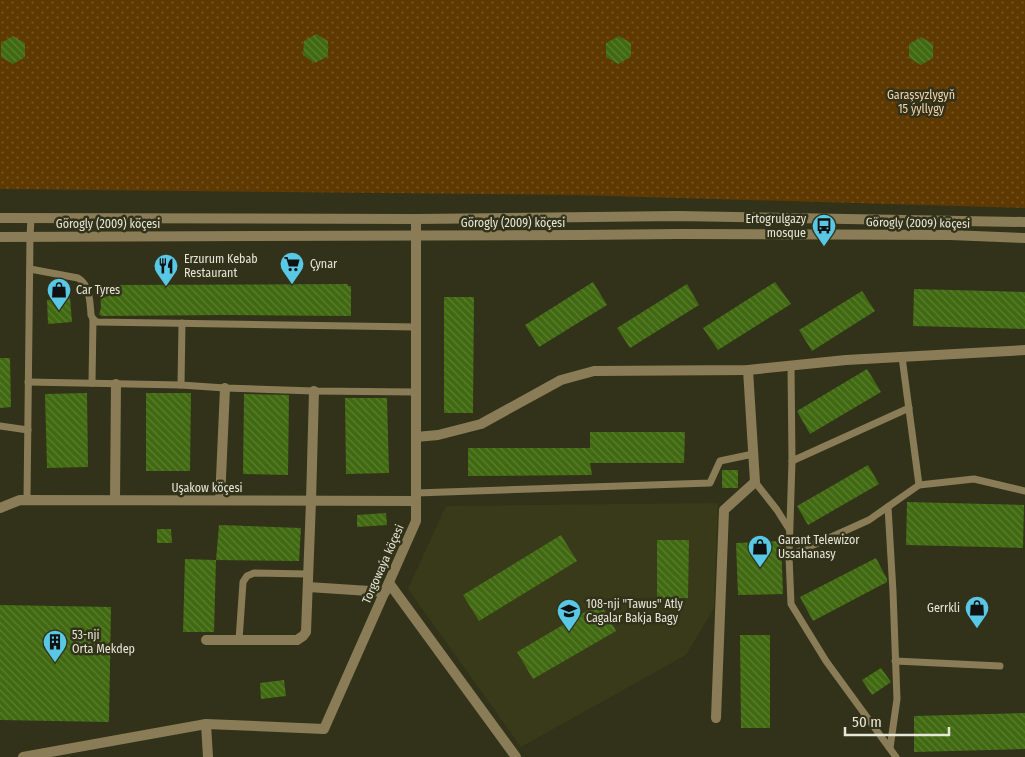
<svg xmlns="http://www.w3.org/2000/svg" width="1025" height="757" viewBox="0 0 1025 757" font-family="'Fira Sans Condensed',sans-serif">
	<defs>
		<pattern id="park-dots" width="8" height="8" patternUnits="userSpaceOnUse" patternTransform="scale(1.25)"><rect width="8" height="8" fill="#5e3902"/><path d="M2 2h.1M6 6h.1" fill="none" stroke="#755626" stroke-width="1.8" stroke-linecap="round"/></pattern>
		<pattern id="building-back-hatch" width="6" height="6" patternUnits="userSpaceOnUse" patternTransform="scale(1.25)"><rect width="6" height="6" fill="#406911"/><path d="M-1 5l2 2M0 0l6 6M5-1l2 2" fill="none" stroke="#5c7e33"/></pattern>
	</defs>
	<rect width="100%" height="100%" fill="#313219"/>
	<path fill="#393a19" d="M718,503L714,608L686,655L521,747L408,589L446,506Z"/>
	<path fill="url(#park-dots)" d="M0,0H1025V208L578,195L0,189Z"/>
	<g fill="url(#building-back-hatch)">
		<path d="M316,34L328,41V56L315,63L303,55L304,41Z"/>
		<path d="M13,36L25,43V57L13,64L1,57V43Z"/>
		<path d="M619,36L631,43V57L618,64L606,57V43Z"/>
		<path d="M921,37L933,44V58L921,65L909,58V44Z"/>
		<path d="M593,282L607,305L539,347L525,325Z"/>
		<path d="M775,282L791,304L718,350L703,328Z"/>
		<path d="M348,284V286H351V316L226,315L101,316V315H99L101,308L100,286H106V285Z"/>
		<path d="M687,284L699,305L630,348L617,328Z"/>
		<path d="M914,289L1025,292V329L913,326Z"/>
		<path d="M862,291L875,311L812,351L799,330Z"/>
		<path d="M444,297H474L473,413H444Z"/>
		<path d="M70,298L72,322L48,324L47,300Z"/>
		<path d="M0,358H10L11,407L0,408Z"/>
		<path d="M867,369L881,392L810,434L797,411Z"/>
		<path d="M87,393L88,467L47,468L45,394Z"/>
		<path d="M146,393H191L190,471H146Z"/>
		<path d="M244,394L289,395L288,475L243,474Z"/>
		<path d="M345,398H387L389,473L346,474Z"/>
		<path d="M590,432H685L684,463H590L592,475L468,476V448H590Z"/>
		<path d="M868,465L879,484L808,525L797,506Z"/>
		<rect x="722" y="470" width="16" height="18"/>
		<path d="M907,502L1024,505L1023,548L906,545Z"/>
		<path d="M386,513L387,525L357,527V515Z"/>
		<path d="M219,525L301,528L299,561L216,560Z"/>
		<path d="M157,529H171L172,543H157Z"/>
		<path d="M561,535L577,561L479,621L463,595Z"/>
		<path d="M657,540H689L688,598H657Z"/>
		<path d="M781,541L783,594L738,595L736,543Z"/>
		<path d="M876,558L887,579V582L813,621L800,597Z"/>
		<path d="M185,559L216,560L214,632H183Z"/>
		<path d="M600,603L616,631L533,679L517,652Z"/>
		<path d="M0,605L111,607L109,722L0,720Z"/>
		<path d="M740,635H770V728H741Z"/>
		<path d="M881,668L891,682L872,695L862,680Z"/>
		<path d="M284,680L286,696L261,699L260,683Z"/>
		<path d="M1025,713V749L914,752V716Z"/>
	</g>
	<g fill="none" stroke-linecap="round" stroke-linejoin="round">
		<g stroke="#8a7c57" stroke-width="7">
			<path d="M30,269L78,278C90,285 90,302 91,315L93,319L97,322L416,327"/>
			<path d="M902,357L919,485"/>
			<path d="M791,366L792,461L909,408"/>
			<path d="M28,382L181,385L225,388L314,391L416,392"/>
			<path d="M92,383L93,319"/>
			<path d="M181,385L182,323"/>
			<path d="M0,426L28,430"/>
			<path d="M755,482L777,510L789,529"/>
			<path d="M416,493L710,483L720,461L753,454"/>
			<path d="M27,500L30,237L31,218"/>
			<path d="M888,507L893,592L897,699L890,748"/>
			<path d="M789,556L792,461"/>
			<path d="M239,640L243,582L247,576L254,573L308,574"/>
			<path d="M895,661L1000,666"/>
			<path d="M896,757L826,661L791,604L789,556L869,520L919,485L974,479L1025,491"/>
		</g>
		<g stroke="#8a7c57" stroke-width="10">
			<path d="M416,437L438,435L481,424L561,380L594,371L748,370L846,360L1025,350"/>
			<path d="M115,500L116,384"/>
			<path d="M220,500L225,388"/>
			<path d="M0,508L20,500L416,501"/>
			<path d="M389,583L516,757"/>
			<path d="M308,587L385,592"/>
			<path d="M206,640H297L303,636L306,632L311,501L314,391"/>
			<path d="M716,718L724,510L755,482L748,370"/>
			<path d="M23,757L206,724"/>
			<path d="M208,757L206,724L324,729L416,521V219"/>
		</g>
		<g stroke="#8a7c57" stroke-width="10">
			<path d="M0,218L416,219L678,216L1025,222"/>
			<path d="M0,237L580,235L678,234L950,235L1025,238"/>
		</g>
	</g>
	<defs>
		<symbol id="bus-pin" viewBox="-11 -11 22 30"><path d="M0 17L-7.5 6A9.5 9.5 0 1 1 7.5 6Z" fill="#59c8e5" stroke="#313219"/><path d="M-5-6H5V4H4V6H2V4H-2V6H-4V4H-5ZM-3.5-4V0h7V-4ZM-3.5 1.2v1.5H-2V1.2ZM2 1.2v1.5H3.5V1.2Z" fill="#111"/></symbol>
		<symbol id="supermarket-pin" viewBox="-11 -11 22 30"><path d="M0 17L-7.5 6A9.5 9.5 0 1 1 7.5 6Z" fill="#59c8e5" stroke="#313219"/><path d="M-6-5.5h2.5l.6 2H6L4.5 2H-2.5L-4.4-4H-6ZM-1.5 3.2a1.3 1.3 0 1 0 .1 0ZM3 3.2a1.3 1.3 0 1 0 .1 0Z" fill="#111"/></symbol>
		<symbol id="restaurant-pin" viewBox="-11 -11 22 30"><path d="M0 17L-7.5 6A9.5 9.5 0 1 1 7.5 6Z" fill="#59c8e5" stroke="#313219"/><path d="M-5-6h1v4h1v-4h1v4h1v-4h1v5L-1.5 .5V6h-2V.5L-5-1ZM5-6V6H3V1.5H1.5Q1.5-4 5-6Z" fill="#111"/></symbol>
		<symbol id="shop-pin" viewBox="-11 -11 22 30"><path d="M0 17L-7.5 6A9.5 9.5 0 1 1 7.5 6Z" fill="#59c8e5" stroke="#313219"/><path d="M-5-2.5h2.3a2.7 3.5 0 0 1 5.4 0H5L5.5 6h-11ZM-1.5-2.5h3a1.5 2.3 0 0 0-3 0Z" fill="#111"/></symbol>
		<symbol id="school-pin" viewBox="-11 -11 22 30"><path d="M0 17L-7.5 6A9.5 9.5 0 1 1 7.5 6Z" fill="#59c8e5" stroke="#313219"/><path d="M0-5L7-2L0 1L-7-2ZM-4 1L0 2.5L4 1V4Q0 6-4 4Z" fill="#111"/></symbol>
		<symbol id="building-pin" viewBox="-11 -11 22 30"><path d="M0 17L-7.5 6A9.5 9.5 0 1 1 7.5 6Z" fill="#59c8e5" stroke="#313219"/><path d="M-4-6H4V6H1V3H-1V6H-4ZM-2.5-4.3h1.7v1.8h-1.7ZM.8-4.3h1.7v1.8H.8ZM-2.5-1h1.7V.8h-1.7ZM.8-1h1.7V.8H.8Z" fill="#111"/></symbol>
	</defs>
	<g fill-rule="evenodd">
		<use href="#bus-pin" x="810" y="212" width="28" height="38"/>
		<use href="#supermarket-pin" x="278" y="250" width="28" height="38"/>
		<use href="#restaurant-pin" x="152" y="252" width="28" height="38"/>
		<use href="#shop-pin" x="45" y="276" width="28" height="38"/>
		<use href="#shop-pin" x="746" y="533" width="28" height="38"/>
		<use href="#shop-pin" x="963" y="594" width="28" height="38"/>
		<use href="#school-pin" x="555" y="597" width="28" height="38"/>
		<use href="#building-pin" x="41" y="628" width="28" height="38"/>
	</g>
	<g text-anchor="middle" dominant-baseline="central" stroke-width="5" stroke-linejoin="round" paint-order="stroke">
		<g font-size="12" fill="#f5d3af" stroke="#313219">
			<text x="921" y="95">Garaşsyzlygyň<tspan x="921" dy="14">15 ýyllygy</tspan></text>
		</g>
		<g font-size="12" fill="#e6e7d8" stroke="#313219" text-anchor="start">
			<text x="806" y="219" text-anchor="end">Ertogrulgazy<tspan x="806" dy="14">mosque</tspan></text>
			<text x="184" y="259">Erzurum Kebab<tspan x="184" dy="14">Restaurant</tspan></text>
			<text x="310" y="264">Çynar</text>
			<text x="76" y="290">Car Tyres</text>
			<text x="778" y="540">Garant Telewizor<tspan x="778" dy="14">Ussahanasy</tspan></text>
			<text x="586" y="604">108-nji "Tawus" Atly<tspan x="586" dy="14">Cagalar Bakja Bagy</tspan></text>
			<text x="960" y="608" text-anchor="end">Gerrkli</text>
			<text x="72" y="635">53-nji<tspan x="72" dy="14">Orta Mekdep</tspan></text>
		</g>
		<g font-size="12" fill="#e6e7d8" stroke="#313219">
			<text x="513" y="223">Görogly (2009) köçesi</text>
			<text transform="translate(918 223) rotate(1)">Görogly (2009) köçesi</text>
			<text x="108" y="224">Görogly (2009) köçesi</text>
			<text x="207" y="488">Uşakow köçesi</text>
			<text transform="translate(383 564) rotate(-66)">Torgowaýa köçesi</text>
		</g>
	</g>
	<path d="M845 727v8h104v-8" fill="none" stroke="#e6e7d8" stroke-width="2.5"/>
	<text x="852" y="727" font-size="15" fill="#e6e7d8" stroke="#313219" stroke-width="4" paint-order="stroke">50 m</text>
</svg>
